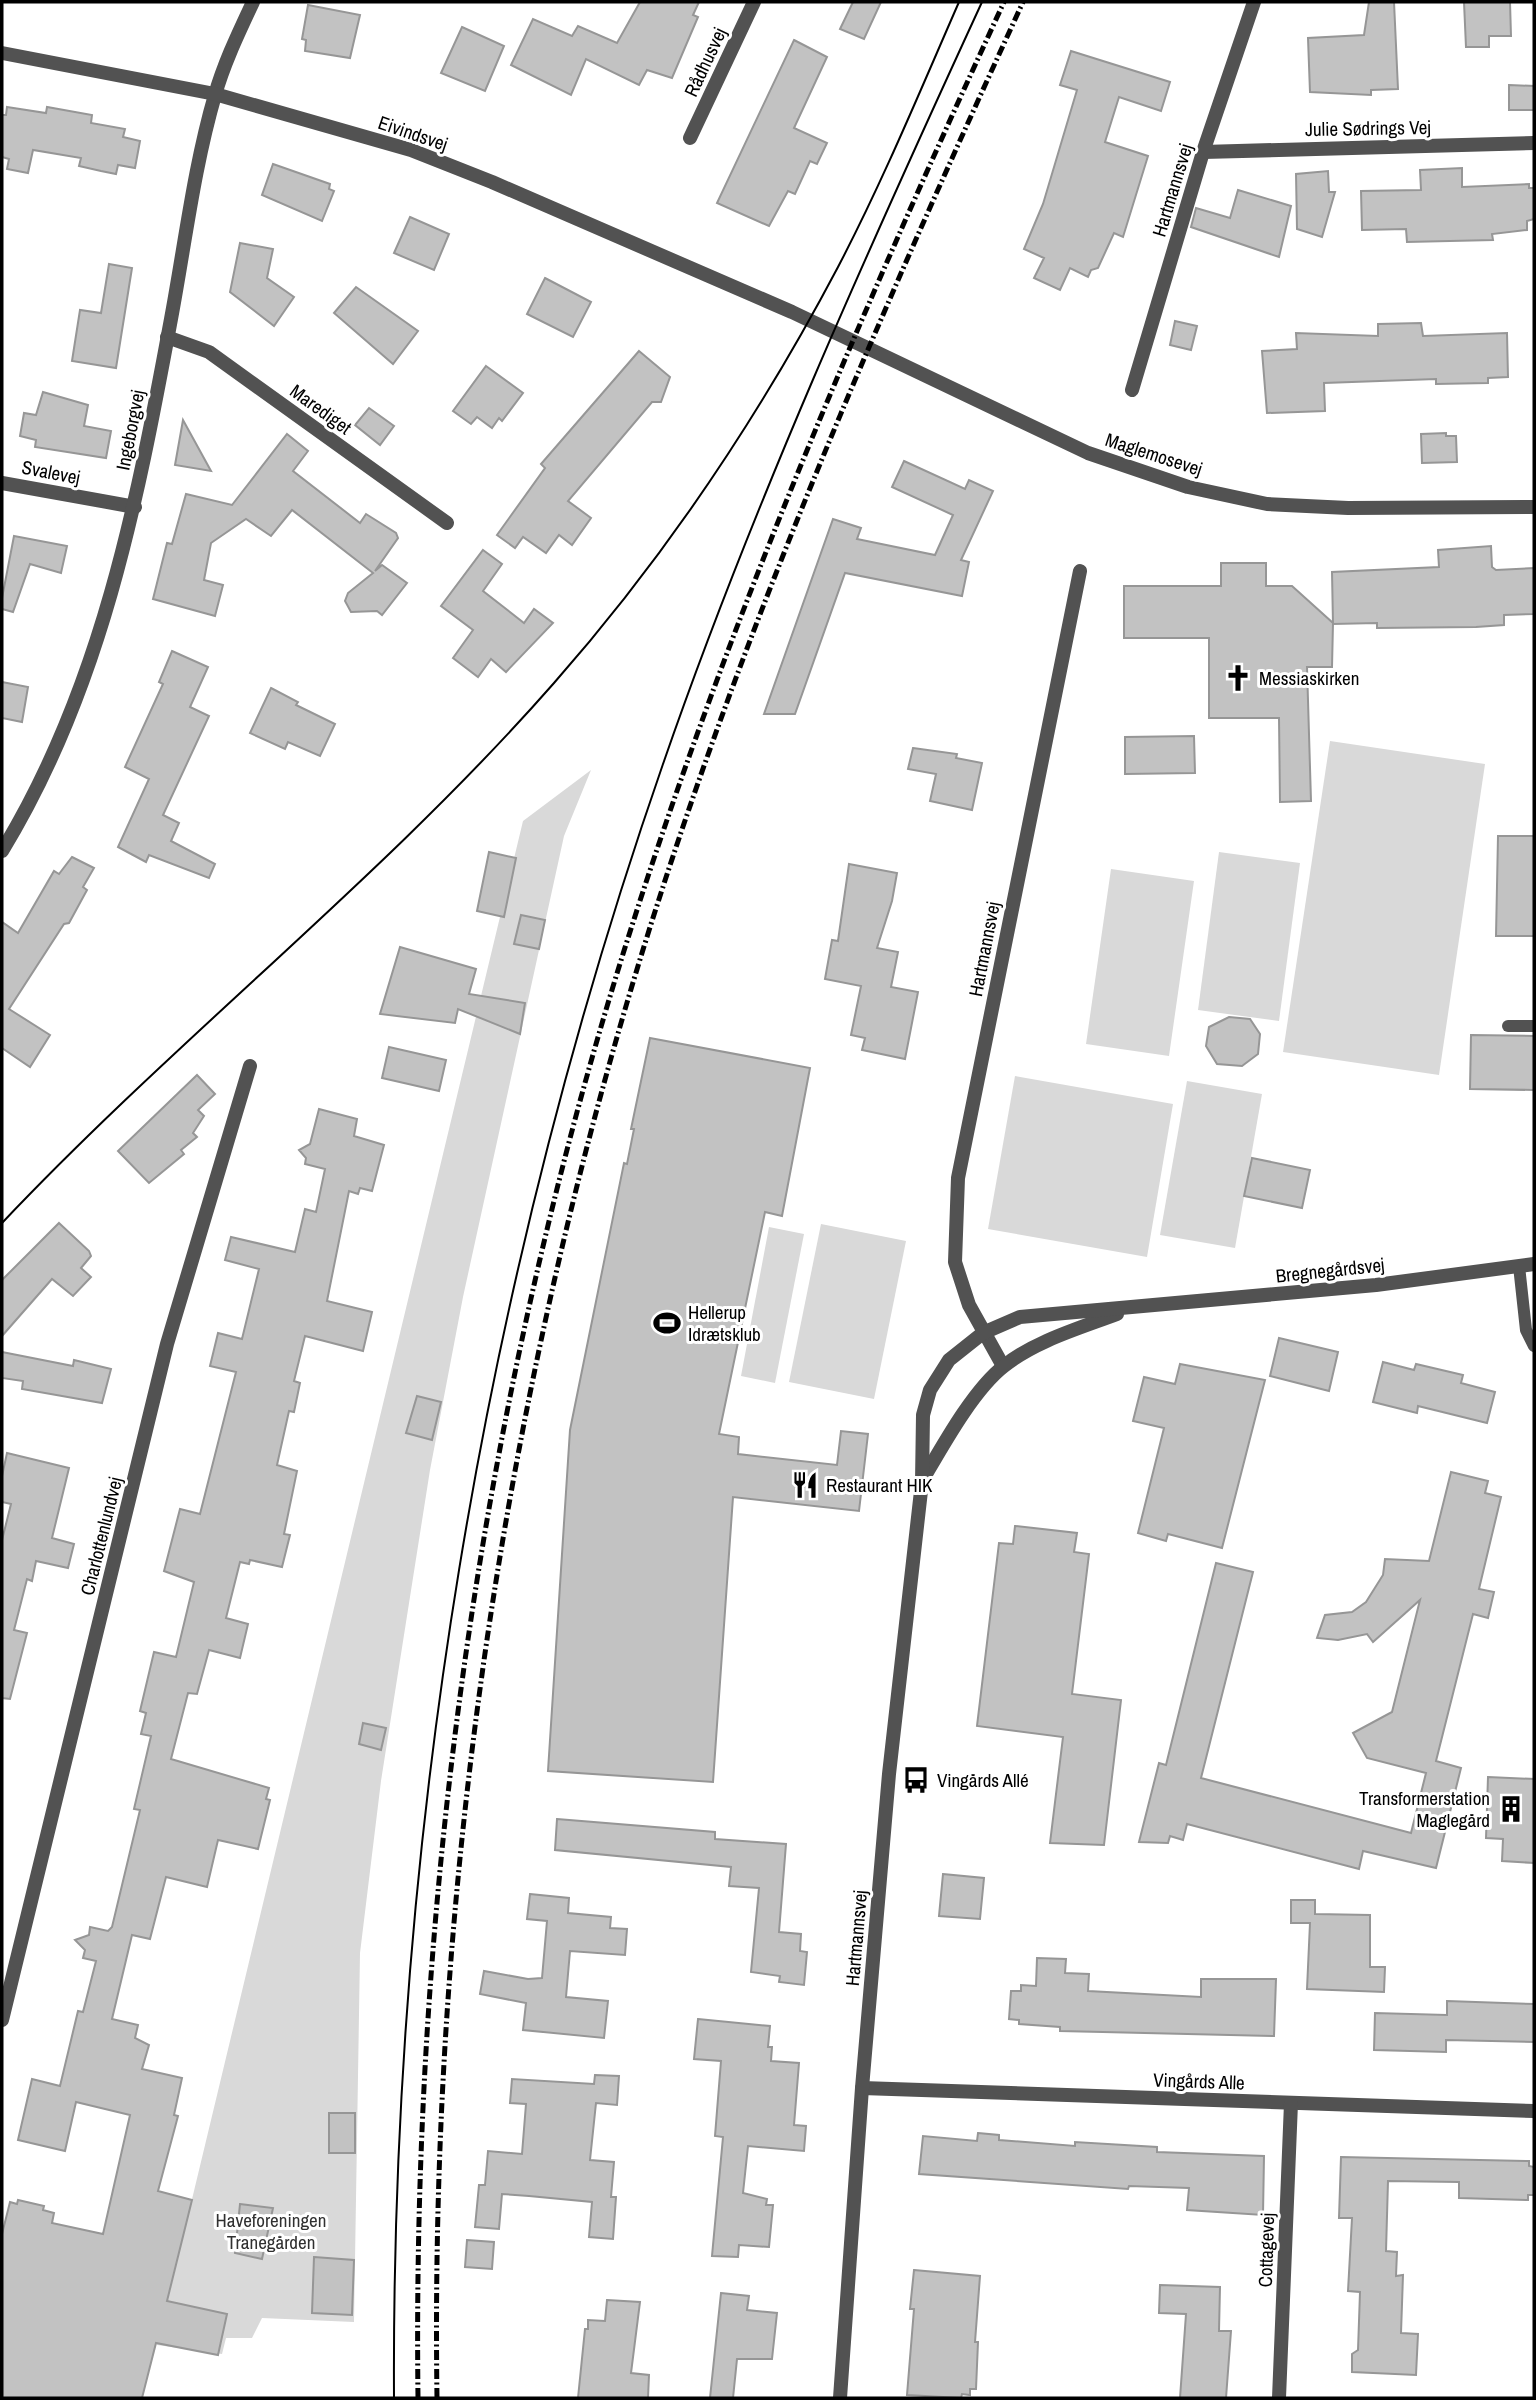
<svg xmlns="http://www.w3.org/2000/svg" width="1536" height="2400" viewBox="0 0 1536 2400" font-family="'Archivo Narrow',sans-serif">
	<rect width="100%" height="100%" fill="#fff"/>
	<g fill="#d9d9d9">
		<path d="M1330,741L1485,764L1439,1075L1283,1052Z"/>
		<path d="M591,770L564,836L463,1297L430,1470L381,1781L360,1953L354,2322L262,2318L252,2338H226L222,2354L157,2345L523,821Z"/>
		<path d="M1219,852L1300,863L1279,1021L1198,1010Z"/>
		<path d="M1111,869L1194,881L1169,1056L1086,1044Z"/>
		<path d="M1015,1076L1173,1104L1147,1257L988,1229Z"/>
		<path d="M1187,1081L1262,1094L1235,1248L1160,1235Z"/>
		<path d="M821,1224L906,1241L874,1399L789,1382Z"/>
		<path d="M769,1227L804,1234L775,1383L741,1376Z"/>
	</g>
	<g fill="#c2c2c2" stroke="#969696" stroke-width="2">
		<path d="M640,2H699L693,15L698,17L672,78L647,70L639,85L586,59L571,95L511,65L533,19L572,36L578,26L617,43Z"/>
		<path d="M853,2H881L864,39L840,29Z"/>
		<path d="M1369,2H1394L1398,89L1371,90V95L1310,92L1308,38L1364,35Z"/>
		<path d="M1464,2H1510L1511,36H1489V47H1466Z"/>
		<path d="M308,5L360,15L350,58L305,51L306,40L302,39Z"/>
		<path d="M462,27L504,46L485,91L441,73Z"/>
		<path d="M794,40L827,57L794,128L827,143L817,164L810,161L795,194L788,191L769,226L717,203Z"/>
		<path d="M1071,51L1170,82L1161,111L1119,97L1105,142L1148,156L1123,237L1114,233L1098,268L1091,270L1088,277L1070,268L1060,290L1034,278L1044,258L1024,249L1043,204L1077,90L1060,85Z"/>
		<path d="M1509,85L1534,86V110H1509Z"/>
		<path d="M7,107L46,113L47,107L92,115L91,123L125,129L123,137L140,141L135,168L118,165L116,174L101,171L79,166L81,158L33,150L28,173L7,169L9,159L2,157V115H6Z"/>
		<path d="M273,164L330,184L329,189L334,191L322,221L262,195Z"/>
		<path d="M1462,168V187L1529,184V188H1534V219L1527,221V230L1492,234L1493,240L1407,242L1406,229L1362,230L1361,191L1421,190L1420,170Z"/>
		<path d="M1328,171L1329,192H1335L1322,237L1297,229L1296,174Z"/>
		<path d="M1238,190L1291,206L1279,257L1191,227L1196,208L1230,218Z"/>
		<path d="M410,217L449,234L434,270L394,253Z"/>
		<path d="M240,243L273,249L267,278L294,297L274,326L230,292Z"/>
		<path d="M109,264L132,268L116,368L72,361L80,310L101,313Z"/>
		<path d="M545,278L591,302L573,337L527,314Z"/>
		<path d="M356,287L418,331L393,364L334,313Z"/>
		<path d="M1175,321L1197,326L1191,350L1170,345Z"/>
		<path d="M1421,323L1423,336L1507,333L1508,377L1488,378V383L1436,384V379L1324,383L1325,411L1267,413L1262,351L1297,349L1296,333L1378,336V324Z"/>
		<path d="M639,351L670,377L661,402H652L568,501L591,518L572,545L559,535L546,553L523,537L515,548L497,535L545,468L541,464Z"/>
		<path d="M486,366L523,393L502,421L499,418L492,428L477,417L471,424L453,411Z"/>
		<path d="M43,392L88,405L84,426L111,431L106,458L35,447L36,440L20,436L24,413L36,415Z"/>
		<path d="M369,408L394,426L380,445L355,425Z"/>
		<path d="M183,420L211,471L175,465Z"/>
		<path d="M1446,433V436H1456L1457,462L1422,463L1421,434Z"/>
		<path d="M287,434L308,451L293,471L360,523L366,514L396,533L398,538L375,571L382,565L407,583L382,615L377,611L351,612L345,601L348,593L373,573L292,510L271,536L246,519L211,543L204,580L223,585L215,616L153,599L167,543L172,544L186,494L232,505Z"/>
		<path d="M904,461L965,489L969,480L993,491L961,560L969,562L962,596L845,573L795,714H764L833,519L861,528L857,539L935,555L953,515L892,487Z"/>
		<path d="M14,536L67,546L61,573L30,564L13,612L2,609V598Z"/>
		<path d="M1491,546L1492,567L1496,570L1534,568V614L1504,615V625L1476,627L1377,628V623L1333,624L1332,572L1439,567L1438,550Z"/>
		<path d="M483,550L502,564L483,591L524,623L534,609L553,623L506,672L491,659L478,677L453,658L473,630L441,606Z"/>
		<path d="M1221,563H1266V586H1292L1333,623L1332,667H1307L1311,801L1280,802L1279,718H1209V638H1124V586H1221Z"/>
		<path d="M172,651L208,667L190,707L209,716L163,815L179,823L171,841L215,864L209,878L149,855L146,862L118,847L149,779L125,767L163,684L159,682Z"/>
		<path d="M2,682L28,687L22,722L2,718Z"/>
		<path d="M271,688L298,702L296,705L335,724L320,756L288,742L285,749L250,733Z"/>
		<path d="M1194,736L1195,773L1125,774V737Z"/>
		<path d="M913,748L957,754L956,758L982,763L972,810L930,801L936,774L908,769Z"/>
		<path d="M1498,836H1534V936H1496Z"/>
		<path d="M489,852L516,858L504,917L477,911Z"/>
		<path d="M72,857L94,868L83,887L87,890L69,923L64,924L9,1009L50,1035L30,1067L2,1048V922L18,933L54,871L59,874Z"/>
		<path d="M849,864L897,873L892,901L877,948L898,952L891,987L918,992L905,1059L862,1050L865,1038L851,1035L861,986L825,979L832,940L838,941Z"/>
		<path d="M521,915L545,920L539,949L514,944Z"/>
		<path d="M400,947L476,969L469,994L525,1003L520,1034L458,1009L455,1023L380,1014Z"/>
		<path d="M1229,1017L1250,1019L1260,1034L1258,1054L1242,1066L1217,1064L1206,1046L1209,1027Z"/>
		<path d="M1471,1035L1534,1036V1090L1470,1089Z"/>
		<path d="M650,1038L810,1068L782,1216L765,1212L719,1434L739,1437L738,1454L837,1465L841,1431L868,1434L859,1511L733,1497L713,1782L548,1771L570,1430L624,1163L627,1164L634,1129H631Z"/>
		<path d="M389,1047L446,1060L439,1091L382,1078Z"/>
		<path d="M197,1075L215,1094L198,1110L204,1116L193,1133L197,1137L181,1150L184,1154L149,1183L118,1151Z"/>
		<path d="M319,1109L357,1119L354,1136L384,1145L372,1191L360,1188L358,1194L349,1191L327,1301L372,1312L363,1351L305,1336L294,1381L300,1383L294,1412L289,1411L277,1465L297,1471L284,1534L290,1535L282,1567L250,1560L249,1564L240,1562L226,1618L248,1624L240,1658L209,1650L197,1694L188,1693L171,1759L269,1788L266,1799L270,1800L258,1849L218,1840L207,1887L166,1877L150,1939L132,1935L112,2019L138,2025L135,2038L149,2045L142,2069L182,2078L174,2115L178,2116L158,2191L192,2200L167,2301L227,2314L218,2355L156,2343L142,2398H2V2234L10,2202L17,2204L18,2200L44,2206L43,2210L54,2213L52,2223L103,2234L130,2115L76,2102L65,2151L18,2140L32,2079L60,2086L78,2011L83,2012L96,1961L83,1958L85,1950L75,1940L89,1935L90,1927L108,1931L112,1927L140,1810L134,1809L151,1736L141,1734L146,1713L140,1711L154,1652L176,1657L194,1582L164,1571L180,1509L200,1514L236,1372L210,1366L218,1333L242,1339L259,1269L225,1260L231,1237L295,1252L305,1209L316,1212L325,1169L305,1164L306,1158L299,1150L310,1144Z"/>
		<path d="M1252,1158L1310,1170L1302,1208L1244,1196Z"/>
		<path d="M59,1223L89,1251L91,1256L81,1268L91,1277L73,1296L52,1279L2,1336V1280Z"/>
		<path d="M1279,1338L1338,1352L1329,1391L1270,1376Z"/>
		<path d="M2,1352L73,1366L74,1360L111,1369L102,1403L22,1389L23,1381L2,1378Z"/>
		<path d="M1383,1362L1414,1370L1416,1364L1463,1375L1461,1383L1495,1392L1487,1423L1418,1406L1417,1413L1373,1402Z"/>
		<path d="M1180,1364L1265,1380L1222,1548L1168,1534L1166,1541L1138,1533L1164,1428L1133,1421L1144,1377L1175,1384Z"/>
		<path d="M417,1396L441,1402L432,1440L406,1433Z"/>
		<path d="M7,1453L69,1468L52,1538L74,1544L68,1568L36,1561L32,1581L27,1579L14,1630L27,1633L10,1699L2,1698V1540L11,1504L2,1502V1476Z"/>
		<path d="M1451,1472L1488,1481L1485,1493L1501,1497L1479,1589L1494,1592L1488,1618L1473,1614L1436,1761L1461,1768L1436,1868L1363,1851L1359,1869L1187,1824L1183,1840L1170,1836L1168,1843L1139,1842L1159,1763L1166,1765L1216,1563L1253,1572L1201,1778L1411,1833L1426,1773L1367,1758L1353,1733L1392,1712L1420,1600L1373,1642L1367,1634L1338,1640L1317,1638L1325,1615L1352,1612L1366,1602L1383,1575L1385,1559L1429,1561Z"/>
		<path d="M1015,1526L1077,1533L1074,1552L1089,1554L1072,1694L1121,1700L1104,1845L1050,1843L1063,1737L977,1726L999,1543L1013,1544Z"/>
		<path d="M363,1723L386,1728L381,1750L359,1744Z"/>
		<path d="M1488,1777L1534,1779V1863L1502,1861L1503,1839L1486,1838Z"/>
		<path d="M557,1819L715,1832V1839L786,1844L779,1932L801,1934L800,1951L807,1952L804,1985L779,1982L780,1976L751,1972L759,1888L729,1886L731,1867L555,1850Z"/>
		<path d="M943,1874L984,1878L980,1919L939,1916Z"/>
		<path d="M530,1894L569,1898L568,1913L611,1917L610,1928L627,1929L625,1955L570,1951L566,1997L608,2001L604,2038L523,2030L526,2003L480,1994L484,1971L528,1979L542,1978L547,1921L527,1919Z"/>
		<path d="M1291,1900H1315V1914L1370,1915V1967H1385L1384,1992L1307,1989L1310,1923H1291Z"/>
		<path d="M1037,1958L1066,1959L1065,1973L1089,1974L1088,1991L1201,1997V1979H1276L1274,2036L1060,2031V2027L1019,2024V2020L1009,2019L1011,1991H1021V1985L1036,1986Z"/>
		<path d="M1447,2001L1534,2004V2042L1446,2040V2052L1374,2050L1375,2013L1447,2015Z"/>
		<path d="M698,2019L770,2026L768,2047H772L771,2061L799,2063L794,2125L806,2126L804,2151L748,2146L743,2193L767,2199L766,2205H773L769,2247L739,2245L738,2257L712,2256L723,2137L715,2136L721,2061L694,2059Z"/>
		<path d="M595,2075L619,2076L617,2105L596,2103L590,2160L614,2162L611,2197H616L613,2239L589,2237L592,2202L529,2196L502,2194L499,2229L475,2227L479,2185H485L488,2151L522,2154L526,2104L510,2103L512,2079L594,2084Z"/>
		<rect x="329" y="2113" width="26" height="40"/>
		<path d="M978,2133L999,2135V2140L1075,2146V2142L1157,2147V2152L1264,2156L1263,2215L1187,2210L1189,2188L1129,2186L1128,2189L919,2174L923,2136L977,2141Z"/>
		<path d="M1341,2157L1529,2161V2166L1534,2167V2195H1528V2200L1459,2198V2182L1388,2181L1386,2251L1397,2252L1396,2276L1403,2275L1401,2333L1418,2334L1416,2375L1352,2372V2354L1358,2350L1360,2292L1348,2291L1352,2218H1339Z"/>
		<path d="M240,2204L273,2208L262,2259L235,2253Z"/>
		<path d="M467,2240L494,2242L492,2269L465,2267Z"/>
		<path d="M314,2257L354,2260L352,2315L312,2313Z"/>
		<path d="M914,2270L980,2276L975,2342H978L976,2389H970V2395L962,2394L961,2398L907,2395L914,2309H910Z"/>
		<path d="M1160,2285L1220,2287L1219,2331H1231L1226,2398H1180L1186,2314L1159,2313Z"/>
		<path d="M721,2293L749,2296L747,2310L777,2313L772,2359H737L733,2398H710Z"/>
		<path d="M607,2300L640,2302L631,2373L649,2375L648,2398H578L585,2329H588V2320L605,2321Z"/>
	</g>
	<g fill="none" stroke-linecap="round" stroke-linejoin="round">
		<g stroke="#525252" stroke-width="12">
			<path d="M1508,1026H1534"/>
			<path d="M1519,1266L1526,1330L1534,1346"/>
		</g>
		<g stroke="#525252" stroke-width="14">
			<path d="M690,138L754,2"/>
			<path d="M1203,152L1534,143"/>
			<path d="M167,337L209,352L447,523"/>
			<path d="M1132,390L1203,152L1254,2"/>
			<path d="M2,483L135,507"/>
			<path d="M2,851C101,689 137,503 171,319C185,244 194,167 215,95C224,63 239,32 253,2"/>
			<path d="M1003,1366L969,1305L955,1262L958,1178L1080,571"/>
			<path d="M2,2020L167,1344L250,1066"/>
			<path d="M862,2088L1534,2111"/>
			<path d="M1279,2398L1291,2103"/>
		</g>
		<g stroke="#525252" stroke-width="14">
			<path d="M2,53L215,94L411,150L492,182L792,312L1088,453L1188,487L1267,504L1348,508L1534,507"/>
			<path d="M922,1481C942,1447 973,1390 1004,1366C1035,1341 1080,1328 1117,1314"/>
			<path d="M840,2398L862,2088L889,1774L922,1482L923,1415L930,1390L949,1360L983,1333L1020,1317L1376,1285L1534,1264"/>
		</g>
		<g stroke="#000" stroke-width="2">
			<path d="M2,1223C179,1036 384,877 554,683C665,557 760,415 838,267C883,181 920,91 959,2"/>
			<path d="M394,2398C391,1843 481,1288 663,764C753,504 867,252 982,2"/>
		</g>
		<g stroke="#000" stroke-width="5" stroke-dasharray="10 3.5 2 3.5" stroke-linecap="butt">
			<path d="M418,2398C412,1912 478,1419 623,954C725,628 861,312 1004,2"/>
			<path d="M437,2398C430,1915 497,1429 638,966C739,635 879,316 1023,2"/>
		</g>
	</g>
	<defs>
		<symbol id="church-bare" viewBox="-9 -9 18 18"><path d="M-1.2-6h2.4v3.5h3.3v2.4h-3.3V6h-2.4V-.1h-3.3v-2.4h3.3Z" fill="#000" stroke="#fff" stroke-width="2.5" paint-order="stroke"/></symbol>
		<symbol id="stadium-bare" viewBox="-9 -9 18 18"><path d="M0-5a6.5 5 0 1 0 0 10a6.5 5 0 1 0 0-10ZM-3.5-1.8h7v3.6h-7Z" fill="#000" stroke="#fff" stroke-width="2.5" paint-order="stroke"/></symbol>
		<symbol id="restaurant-bare" viewBox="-9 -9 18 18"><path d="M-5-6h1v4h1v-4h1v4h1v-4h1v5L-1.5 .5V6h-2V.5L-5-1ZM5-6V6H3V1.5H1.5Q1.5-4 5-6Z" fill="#000" stroke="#fff" stroke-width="2.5" paint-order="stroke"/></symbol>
		<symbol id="bus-bare" viewBox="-9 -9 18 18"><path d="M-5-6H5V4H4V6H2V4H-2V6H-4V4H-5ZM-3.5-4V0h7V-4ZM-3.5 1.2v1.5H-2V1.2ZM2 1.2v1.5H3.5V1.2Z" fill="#000" stroke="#fff" stroke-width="2.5" paint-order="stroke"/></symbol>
		<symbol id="building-bare" viewBox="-9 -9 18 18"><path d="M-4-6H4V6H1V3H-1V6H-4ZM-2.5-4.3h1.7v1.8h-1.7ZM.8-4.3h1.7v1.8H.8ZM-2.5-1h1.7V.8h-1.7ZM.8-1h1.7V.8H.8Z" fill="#000" stroke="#fff" stroke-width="2.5" paint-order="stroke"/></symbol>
	</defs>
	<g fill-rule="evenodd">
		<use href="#church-bare" x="1219" y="659" width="38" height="38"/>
		<use href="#stadium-bare" x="648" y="1304" width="38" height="38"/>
		<use href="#restaurant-bare" x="786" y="1466" width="38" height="38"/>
		<use href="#bus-bare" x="897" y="1761" width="38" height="38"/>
		<use href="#building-bare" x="1492" y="1790" width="38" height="38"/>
	</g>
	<g text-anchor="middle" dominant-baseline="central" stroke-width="6" stroke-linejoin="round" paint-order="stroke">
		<g font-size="19" fill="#000" stroke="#fff">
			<text transform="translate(705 62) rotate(-65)">Rådhusvej</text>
			<text transform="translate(1368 128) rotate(-1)">Julie Sødrings Vej</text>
			<text transform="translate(413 133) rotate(19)">Eivindsvej</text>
			<text transform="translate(1172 190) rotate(-73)">Hartmannsvej</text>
			<text transform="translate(321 409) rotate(36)">Marediget</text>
			<text transform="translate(130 430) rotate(-79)">Ingeborgvej</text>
			<text transform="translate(1154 454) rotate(18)">Maglemosevej</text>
			<text transform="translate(51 472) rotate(11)">Svalevej</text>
			<text transform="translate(984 949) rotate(-79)">Hartmannsvej</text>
			<text transform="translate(1330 1270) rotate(-6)">Bregnegårdsvej</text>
			<text transform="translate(101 1536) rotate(-76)">Charlottenlundvej</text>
			<text transform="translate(856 1938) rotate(-85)">Hartmannsvej</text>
			<text transform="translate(1199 2081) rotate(2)">Vingårds Alle</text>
			<text transform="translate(1266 2250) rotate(-88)">Cottagevej</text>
		</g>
		<g font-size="19" fill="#000" stroke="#fff" text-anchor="start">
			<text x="1259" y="678">Messiaskirken</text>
			<text x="688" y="1312">Hellerup<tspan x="688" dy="22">Idrætsklub</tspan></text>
			<text x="826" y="1485">Restaurant HIK</text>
			<text x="937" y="1780">Vingårds Allé</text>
			<text x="1490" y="1798" text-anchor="end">Transformerstation<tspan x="1490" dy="22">Maglegård</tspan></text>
		</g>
		<g font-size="19" fill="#303030" stroke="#fff">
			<text x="271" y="2220">Haveforeningen<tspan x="271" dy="22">Tranegården</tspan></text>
		</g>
	</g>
	<rect width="1536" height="2400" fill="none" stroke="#000000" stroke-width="7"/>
</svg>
